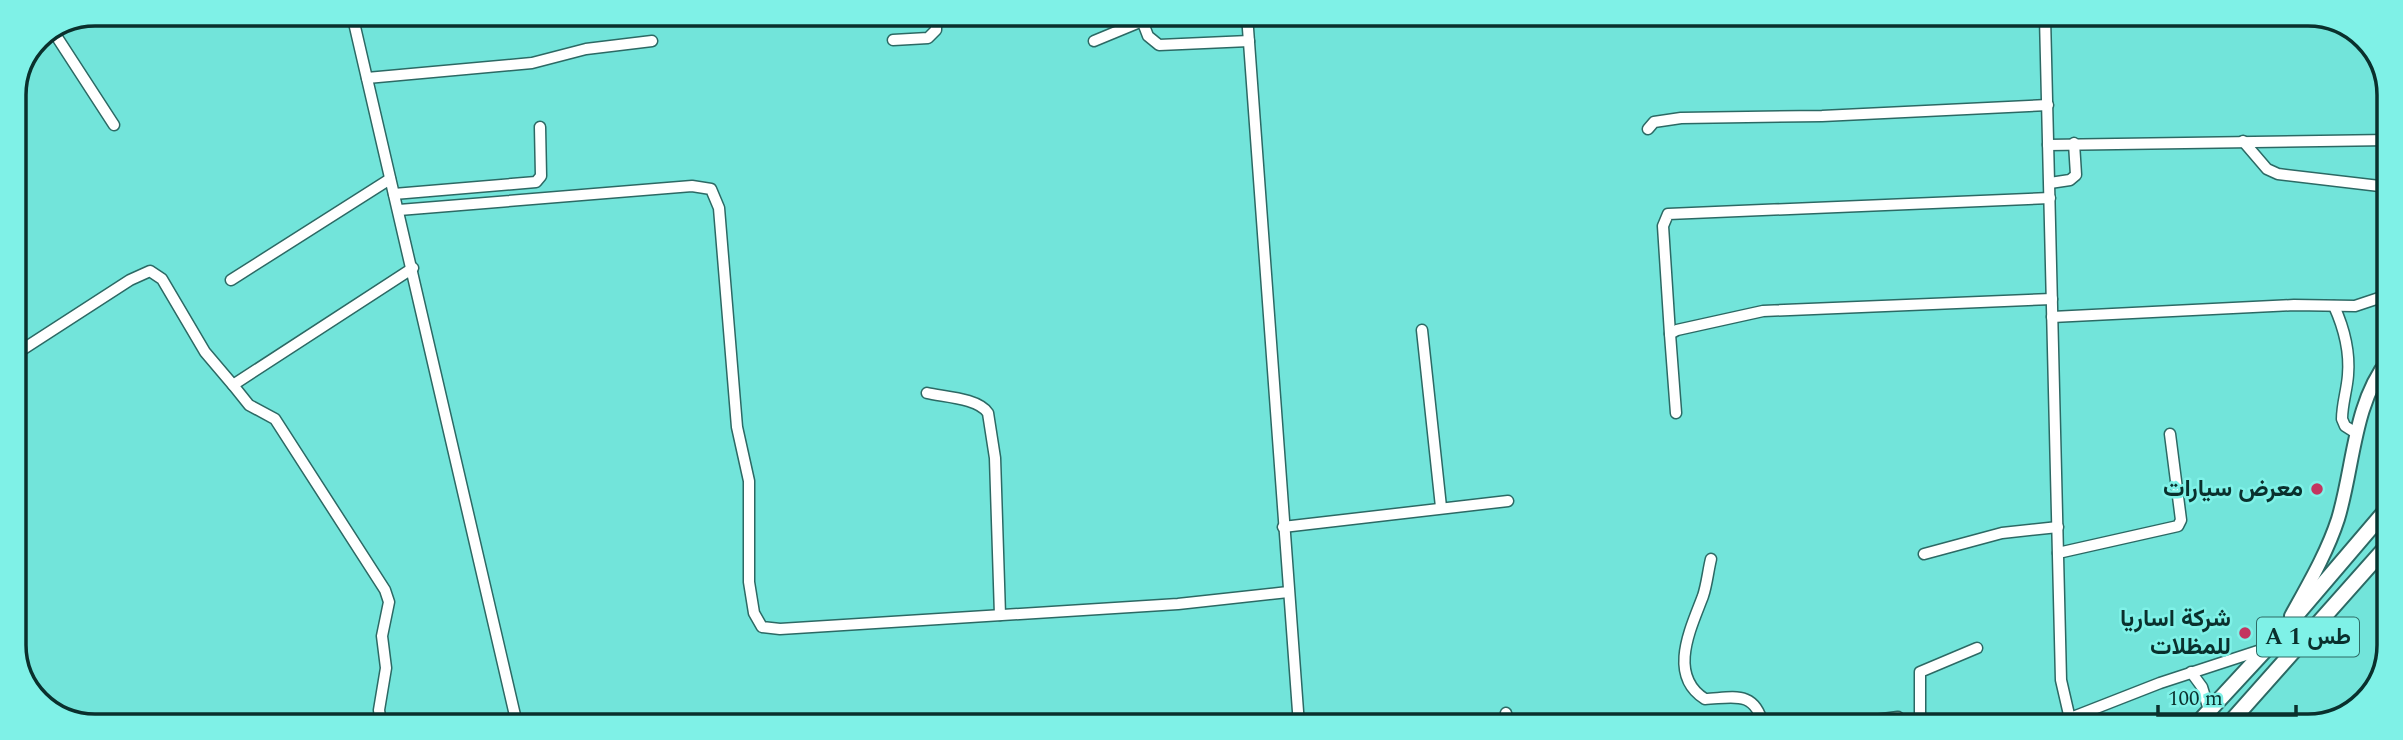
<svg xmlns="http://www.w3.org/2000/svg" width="2403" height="740" viewBox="0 0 2403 740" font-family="Spectral,Vazirmatn,serif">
	<rect width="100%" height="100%" fill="#72e4da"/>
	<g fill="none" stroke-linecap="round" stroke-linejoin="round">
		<defs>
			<g id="minor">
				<path d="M352,14L517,724"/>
				<path d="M1000,15L1007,18"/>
				<path d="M1140,15L1148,36L1159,45L1249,41"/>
				<path d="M1247,15L1299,725"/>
				<path d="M2045,17L2061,680L2070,719"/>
				<path d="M53,31L114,125"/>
				<path d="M893,40L928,38L936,30V15"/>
				<path d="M1094,41L1140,22"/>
				<path d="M367,78L532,63L586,49L652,41"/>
				<path d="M1648,129L1654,122L1681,118L1822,116L2048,105"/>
				<path d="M2243,141L2267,169L2278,174L2388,187"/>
				<path d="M2048,145L2389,140"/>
				<path d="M2050,183L2070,180L2076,175L2074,143"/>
				<path d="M394,194L536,182L541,176L540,127"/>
				<path d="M399,210L692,186L711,189L719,208L737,427L749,481V582L754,613L762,627L780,629L1178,604L1288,592"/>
				<path d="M231,280L390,179"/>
				<path d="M2334,306C2344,328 2350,351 2348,375C2347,390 2342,404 2342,419L2345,426L2356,433"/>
				<path d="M2052,317L2294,305L2355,306L2388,295"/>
				<path d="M1422,330L1441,507"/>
				<path d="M1670,334L1663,226L1668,214L2050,198"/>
				<path d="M14,355L130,280L150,271L162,279L205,352L233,385L413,268"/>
				<path d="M233,385L249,405L275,419L385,590L389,602L382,636L386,668L379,710L381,724"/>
				<path d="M927,393C944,397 978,398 988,413L995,458L1000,615"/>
				<path d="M1676,413L1670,334L1677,330L1763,311L2052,299"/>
				<path d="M1283,527L1508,501"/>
				<path d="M2058,553L2178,526L2181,520L2170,434"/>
				<path d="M1924,554L2002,533L2058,527"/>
				<path d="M1711,559C1708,571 1707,584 1703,596C1691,628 1667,675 1705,699C1732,698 1755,689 1763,725"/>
				<path d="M2191,672L2202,687L2209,710"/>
				<path d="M1506,713L1508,725"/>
				<path d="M1836,725L1898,717L1908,725"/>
				<path d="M1920,725V672L1977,648"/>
				<path d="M2050,726L2160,683L2264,649"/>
			</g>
			<path id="major" d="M2291,616C2308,585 2327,553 2338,519C2354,466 2353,405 2388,360"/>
			<g id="highway">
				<path d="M2195,726L2282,632L2387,509"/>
				<path d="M2227,726L2387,546"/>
			</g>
		</defs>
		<use href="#minor" stroke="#2c6964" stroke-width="13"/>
		<use href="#major" stroke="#2c6964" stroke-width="16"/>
		<use href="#highway" stroke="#2c6964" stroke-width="18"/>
		<use href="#minor" stroke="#fff" stroke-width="10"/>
		<use href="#major" stroke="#fff" stroke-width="12"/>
		<use href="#highway" stroke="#fff" stroke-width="14"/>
	</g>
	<g fill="#c3355f" stroke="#7ff1e7" stroke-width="2.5">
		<circle cx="2317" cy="489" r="7"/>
		<circle cx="2245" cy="633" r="7"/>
	</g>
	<g text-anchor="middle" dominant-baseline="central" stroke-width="5" stroke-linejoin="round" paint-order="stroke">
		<rect fill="#7ff1e7" stroke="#2d6a65" stroke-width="2" x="2257" y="617.5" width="102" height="39" rx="5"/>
		<g font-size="23" font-weight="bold" fill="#0a302d">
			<text x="2308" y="637">A 1 طس</text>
		</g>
		<g font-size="24" font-weight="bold" fill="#0a302d" stroke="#7ff1e7" text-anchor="end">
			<text x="2303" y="489">معرض سيارات</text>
			<text x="2231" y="619">شركة اساريا<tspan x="2231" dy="28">للمظلات</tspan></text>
		</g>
	</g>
	<path d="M0 0H2403V740H0ZM95 26H2308A69 69 0 0 1 2377 95V645A69 69 0 0 1 2308 714H95A69 69 0 0 1 26 645V95A69 69 0 0 1 95 26Z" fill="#7ff1e7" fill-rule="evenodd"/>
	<path fill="none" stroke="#0a302d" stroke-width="3.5" d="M95 26H2308A69 69 0 0 1 2377 95V645A69 69 0 0 1 2308 714H95A69 69 0 0 1 26 645V95A69 69 0 0 1 95 26Z"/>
	<path d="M2158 705v10h138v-10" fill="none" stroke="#0a302d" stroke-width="3.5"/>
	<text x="2168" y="705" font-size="21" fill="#0a302d" stroke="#7ff1e7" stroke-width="5" paint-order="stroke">100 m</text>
</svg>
